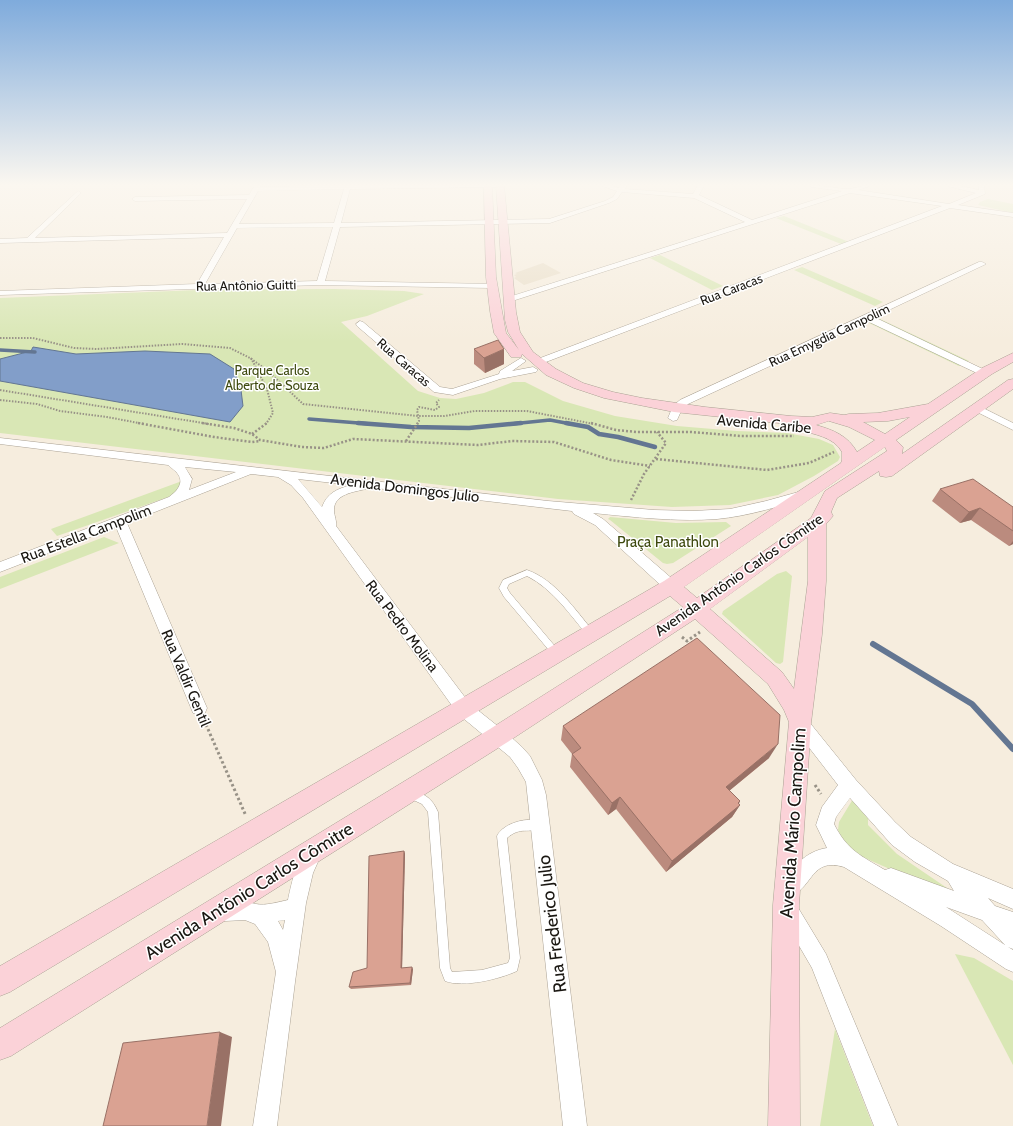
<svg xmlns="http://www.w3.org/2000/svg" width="1013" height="1126" viewBox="0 0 1013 1126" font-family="Cabin,sans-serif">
	<rect width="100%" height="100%" fill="#f6edde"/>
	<path fill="#eadfca" d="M543,263L561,273L524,285L514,278L516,277L514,275L517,274L515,273Z"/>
	<g fill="#d9e7b5">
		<path d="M988,199L1013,204V213L978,205L980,202Z"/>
		<path d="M784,216L849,242L841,244L776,218Z"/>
		<path d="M660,255L723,286L712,290L650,258Z"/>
		<path d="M802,267L883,302L875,306L794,270Z"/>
		<path d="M334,289L404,291L424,294L367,316L341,322L418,391L440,398L456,399L484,393L513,382H525L563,401L615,416L677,426L737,431L787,433L819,439L833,445L840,457L838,461L814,476L778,495L730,505L672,507L558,499L0,433V298L197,290Z"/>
		<path d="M878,318L969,361L959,366L869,323Z"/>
		<path d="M182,481L181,487L174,495L57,536L51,529Z"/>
		<path d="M610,517L676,523L726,522L731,526L673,563L667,564L663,563L610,520L608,519Z"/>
		<path d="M104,537L119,543L0,589V577Z"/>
		<path d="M786,571L792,576L783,662L780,664L776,663L722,614L723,611L777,574Z"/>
		<path d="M853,799L868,816V825L897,854L947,888L946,891L901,874L858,855L848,847L841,837L838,830L839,822Z"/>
		<path d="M955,954L974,958L1013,981V1065Z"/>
		<path d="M835,1029L873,1126H820Z"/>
	</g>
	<path fill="#829ec9" stroke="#637692" d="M33,347L76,354L145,351L210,354L234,369L241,390L243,406L230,422L0,381V359L31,351Z"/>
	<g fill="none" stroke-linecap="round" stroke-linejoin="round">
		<g stroke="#637692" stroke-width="3.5">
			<path d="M0,350L35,352"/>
			<path d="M309,419L371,424"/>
			<path d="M511,424L550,420L571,424"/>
		</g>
		<g stroke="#637692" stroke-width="4.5">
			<path d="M358,423L411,427L469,428L521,423"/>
			<path d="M566,423L588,427L599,434L618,437L655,447"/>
		</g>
		<path stroke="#637692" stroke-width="6" d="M873,644L972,704L1013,749"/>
		<defs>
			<g id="lane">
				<path d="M527,570C556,580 575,610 594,632L595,634L594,636L591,637L588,636C570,615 553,589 527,576L509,584L507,588L510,593L559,651L560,653L559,655L556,656L553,655L504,597L499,588L503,580Z"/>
				<path d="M412,790C426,795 432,798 438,812L450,968L452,972L482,970L508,963L510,958L497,836C503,823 529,816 541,822L543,825L541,828C528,834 521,826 507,838L520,958L517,971C500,979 463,988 445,981L440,968L428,812L422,804L409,798L407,795L409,792Z"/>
			</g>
			<g id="street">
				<path d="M255,185H261L260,187L345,185H499L496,187L350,189L341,223L549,219L605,201L613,197L617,191L602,186L601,185H609L619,188L621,185H627L625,189L693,194L698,185H704L699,195L752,220L842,191L811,187L808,185C822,185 837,189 849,189C857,188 863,185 871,185L870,186L858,190L949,204L976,193L947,186L946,185H956L979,190L978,185H984L985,194L958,205L1013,213V217L950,208L538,365L535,364L533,362L535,360L942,206L850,193L509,302H506L505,300L506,298L745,222L694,198L622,192L617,199L609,203L550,223L340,227L325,281L495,284L496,286L492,288L320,285L0,295V291L197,284L224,237L0,243V239L27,238L78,191L80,192V194L35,238L227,233L247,199L135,201L132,199L135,197L249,195ZM344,189L334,223L239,224L258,191ZM333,227L317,281L205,284L237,228Z"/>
				<path d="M979,262H982L986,264L874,317L987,371L989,373L987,375H981L867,321L688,404L682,409L677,420L673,421L668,418L673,406L680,400Z"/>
				<path d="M360,321L363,322L440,387L452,389L499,374L500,371L521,358L526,361L512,371L533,367L538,370L536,372L500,379L453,395L434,392L357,326L356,324Z"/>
				<path d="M977,405L1013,423V430L973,410L972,408Z"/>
				<path d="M0,438L548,501L654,510L693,511L730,509L766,501L802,491L806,492L808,495L806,498C777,507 748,516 717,519C676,522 634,517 593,513L603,519L676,582L678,586L676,590L671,591L666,590L595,525L574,514L572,511L367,487L366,489C354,492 334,494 334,510C334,516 337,521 336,526L470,704L504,731L522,747L530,756L542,780L546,795L587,1126H563L526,782L518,768L510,757L458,714L303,498L291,485L278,477L251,474L127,523L207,708L205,713L199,715L193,713L191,708L116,527L0,572V562L169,497C172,494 176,492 178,488C185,477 175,471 168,465L0,444ZM185,467L236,472L189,490L192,479ZM298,479L351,485C337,489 327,493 322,507Z"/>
				<path d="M800,716L806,718L856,780L895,822L911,837L953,864L1013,889V909L988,898L995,906L1013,912V949L1008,947L1013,950V972L1006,969L941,926L844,867C811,857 813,887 792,895L785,893L783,886C790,868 806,851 827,848L816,825L822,807L838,785L794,728L792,723L794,718ZM850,798L892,845L915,862L948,881L954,891L891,868L885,870C861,856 847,850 834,824L836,817ZM946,907L982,920L1005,945Z"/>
				<path d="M312,846L318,849L321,855L313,873L306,903L295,982L277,1126H253L276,972L268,942L255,924L245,920L225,921L218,918L215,911L218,904C232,898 242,901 256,904C266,906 278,902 288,900C290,889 298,855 306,848C308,847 310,847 312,846ZM285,920L283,930L278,921Z"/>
				<path d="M790,903L797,906L826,954L898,1126H874L812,968L780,913L783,906Z"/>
			</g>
			<path id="secondary" d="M484,185H492L496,277L502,311L506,333L519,350L508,332L505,320L496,185H504L516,312L520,332L533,352L556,369L583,383L613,392L642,398L705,407L791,416L812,417L830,413L844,415L849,414L878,413L928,404L982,368L1013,353V362L992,374L896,440L903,447L902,454L1008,380L1013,379V389L892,476L886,477L880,476L879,471L837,498L831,512L833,516L826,524V581L822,634L811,723L799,905L800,1126H768L773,905L789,722L784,710L768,684L695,619L506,743L11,1056L0,1060V1028L490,729L683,607L670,596L10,992L0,996V966L664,581L841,463L842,460V452C834,437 814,434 798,430L796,427L797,425L674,412L604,398L574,388L546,375L522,354L521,357H511L494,333L490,311L486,277ZM910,417L885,434L863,422L888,421ZM829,421L849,427L875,440L857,452C848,436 834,430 816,425ZM885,447L887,451L825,491L811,518L697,598L684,587ZM808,537V581L794,689L782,672L710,609Z"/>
		</defs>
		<use href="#lane" stroke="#aba294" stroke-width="1"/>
		<use href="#street" stroke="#aba294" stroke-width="1"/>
		<use href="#secondary" stroke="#aba294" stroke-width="1"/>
		<g stroke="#989287" stroke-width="2" stroke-dasharray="1.5 1.5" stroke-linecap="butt">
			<path d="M0,338H33L74,348L97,349L182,344L230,348L250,358L268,371L303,404L418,416H444L475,411H527L594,424"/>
			<path d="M251,358L267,389L273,413L266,424"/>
			<path d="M0,390L209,424"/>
			<path d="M0,400L37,404L60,411L107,417L144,424"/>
			<path d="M417,424L419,421L417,410L419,407L435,410L439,407L436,403L439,400"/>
		</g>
		<g stroke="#989287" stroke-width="2.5" stroke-dasharray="2 2" stroke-linecap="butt">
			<path d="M138,423L214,437L252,442L260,441"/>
			<path d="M202,423L234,428L252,434L260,440L302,447L324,448L353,439L478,445L512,441L554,442L611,460L650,466"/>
			<path d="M591,423L616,430L637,432H691L741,436H794"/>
			<path d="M252,434L267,423"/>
			<path d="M406,441L418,423"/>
			<path d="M656,459L767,470L809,463L834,452"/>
			<path d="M631,500L644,474L666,443L657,432"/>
		</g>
		<g stroke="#989287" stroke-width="3" stroke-dasharray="2.5 2.5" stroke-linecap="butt">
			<path d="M682,637L687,641L700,632"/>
			<path d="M204,720L246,816"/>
			<path d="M815,785L821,794"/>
		</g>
		<use href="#lane" fill="#fff" fill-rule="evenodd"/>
		<use href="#street" fill="#fff" fill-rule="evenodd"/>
		<use href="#secondary" fill="#fbd2d8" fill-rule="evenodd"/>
	</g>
	<g fill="#bb8b7e">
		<path d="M474,349L504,364L485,373L474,364Z"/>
		<path d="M940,489L1013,507V544L1009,546L971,520L960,523L932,501Z"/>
		<path d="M563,726L769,758L729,791L740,801L739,804L740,805L732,817L666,872L616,809L608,815L570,767L572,754L561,740Z"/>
		<path d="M404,851L405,854L402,968L413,969L411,985L351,989L349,987L367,968Z"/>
	</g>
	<g fill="#997166">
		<path d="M504,349V364L485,373L484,358Z"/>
		<path d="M980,508L971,520L960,523L969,512Z"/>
		<path d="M1013,541V544L1009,546Z"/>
		<path d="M778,744L769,758L718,800L726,787Z"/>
		<path d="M620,797L616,809L608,815L612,803Z"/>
		<path d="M740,801L735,809L740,805L732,817L666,872L672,861Z"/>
		<path d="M404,851L405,854L402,970L401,968Z"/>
		<path d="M412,967L413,969L411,985L410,983Z"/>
		<path d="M220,1032L232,1037L221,1126H207Z"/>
	</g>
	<g fill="#daa292" stroke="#997166">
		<path d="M498,340L504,349L484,358L474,349Z"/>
		<path d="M973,479L1013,507V531L980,508L969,512L940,489Z"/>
		<path d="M697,638L780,715L778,744L726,787L740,801L738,803L740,805L672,861L620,797L612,803L572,754L581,748L563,726Z"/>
		<path d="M404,851L401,968L412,967L410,983L349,987L353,972L367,968L369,856Z"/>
		<path d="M220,1032L207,1126H103L123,1043Z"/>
	</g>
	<linearGradient id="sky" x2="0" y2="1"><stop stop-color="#7fabdc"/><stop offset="0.54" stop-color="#fbf7f0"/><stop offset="1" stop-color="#fbf7f0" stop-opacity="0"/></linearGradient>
	<rect width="1013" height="342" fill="url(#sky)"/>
	<g text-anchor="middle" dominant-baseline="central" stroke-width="3" stroke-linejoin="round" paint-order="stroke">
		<g font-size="13" fill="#1a1712" stroke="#fff">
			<text transform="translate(246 285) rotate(-1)">Rua Antônio Guitti</text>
			<text transform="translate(731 289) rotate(-21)">Rua Caracas</text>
			<text transform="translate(829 335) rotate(-25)">Rua Emygdia Campolim</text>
			<text transform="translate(404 362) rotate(41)">Rua Caracas</text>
		</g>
		<g font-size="13" fill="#3d490e" stroke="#fff">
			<text x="272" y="370">Parque Carlos<tspan x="272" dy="15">Alberto de Souza</tspan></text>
		</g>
		<g font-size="15" fill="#1a1712" stroke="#fff">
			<text transform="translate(764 424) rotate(5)">Avenida Caribe</text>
			<text transform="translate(405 488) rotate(7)">Avenida Domingos Julio</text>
			<text transform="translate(86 534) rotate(-21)">Rua Estella Campolim</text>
			<text transform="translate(739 575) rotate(-35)">Avenida Antônio Carlos Cômitre</text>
			<text transform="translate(402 626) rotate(53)">Rua Pedro Molina</text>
			<text transform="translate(186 678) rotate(67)">Rua Valdir Gentil</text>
		</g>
		<g font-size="15" fill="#3d490e" stroke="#fff">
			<text x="668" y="542">Praça Panathlon</text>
		</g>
		<g font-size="18" fill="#1a1712" stroke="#fff">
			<text transform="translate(793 823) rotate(-86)">Avenida Mário Campolim</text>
			<text transform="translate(249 891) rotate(-32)">Avenida Antônio Carlos Cômitre</text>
			<text transform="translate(552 924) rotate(-97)">Rua Frederico Julio</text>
		</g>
	</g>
</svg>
